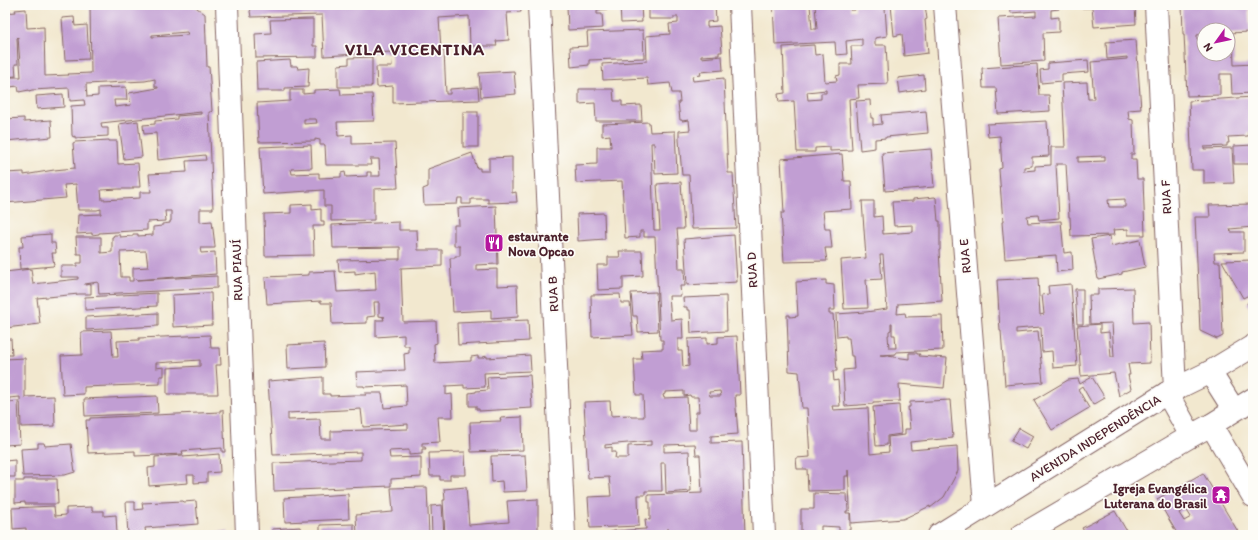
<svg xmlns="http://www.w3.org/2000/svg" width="1258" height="540" viewBox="0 0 1258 540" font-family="Itim,sans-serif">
	<rect width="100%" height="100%" fill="#fdfcf7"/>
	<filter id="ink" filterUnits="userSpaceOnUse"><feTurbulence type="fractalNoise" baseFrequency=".025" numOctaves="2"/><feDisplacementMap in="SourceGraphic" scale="8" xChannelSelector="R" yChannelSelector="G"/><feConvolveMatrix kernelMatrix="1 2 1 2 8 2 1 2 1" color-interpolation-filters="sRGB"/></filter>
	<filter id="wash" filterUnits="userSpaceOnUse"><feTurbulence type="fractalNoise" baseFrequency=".012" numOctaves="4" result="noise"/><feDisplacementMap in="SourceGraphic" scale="16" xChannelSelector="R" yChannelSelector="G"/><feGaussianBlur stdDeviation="0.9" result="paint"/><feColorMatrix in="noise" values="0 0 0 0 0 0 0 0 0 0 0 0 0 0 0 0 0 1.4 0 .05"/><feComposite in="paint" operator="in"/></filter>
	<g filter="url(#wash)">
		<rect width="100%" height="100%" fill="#f2e8cf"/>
		<g id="blocks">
			<g fill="#c19ed3" fill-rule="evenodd">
				<path d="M90,5H193L205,14L207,66V67H209L212,111L211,112H209L213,209H200V222L212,221L215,246V248H200L201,253L215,252L216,274L136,280L217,276V288L99,294L98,282L85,284V285L91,284V294H79L37,298L40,324L5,328V272L31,269L33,284L78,279V277H61V266H77V263H82V254H77L76,237H101V253L112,252V237H113L114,235H120V237L133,236V234H138V236L153,235V227L162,226V224L170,223V221H171V211H165L166,221L147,222V230L99,233V234L92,235V233L77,234L78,215L101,214V209L97,210H78L76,184L64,185L66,198L5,203V173L24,172V175L54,170L75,168L73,143L75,142L109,140V141H117L118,164L138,163L140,187H133V189H119L101,190L102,200L140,198V192H151L149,174L187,172L186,161L206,160L205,155L158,160L156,133L144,134L143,125L155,124V121L177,119V116L201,114V112L101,123L102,128H108V136L75,138V136L73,137L72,135L71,106L85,105L84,100L70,101L69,88L32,90L29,91V90L19,92L18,86L10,87L9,77H21L18,37L17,38L18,64H15L16,76L5,77V13L16,12L15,10L26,9L27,28L44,27L45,76L69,75L68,74L91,73ZM187,32L188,35L152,37V35ZM155,79V87H158V88L129,93L131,105L115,107L114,100H127L126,87L98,88V96L87,97L86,84L145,81ZM146,251L148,267L133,268V281H129V277H121L120,252Z"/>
				<path d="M255,5H520L521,12L507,13L509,40L496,41L497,46H470L469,16L439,18L441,50H444L446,94H450V89L478,87L479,100L393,103V86L377,87L376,67H392L391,52L324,56L322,15L251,17L250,11Z"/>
				<path d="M567,5H619V7H609V9L597,10V14H602L603,28L568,30Z"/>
				<path d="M620,5H641L642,22L621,23Z"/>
				<path d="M649,5H715L716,21L707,22V27L720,26L722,52H719V55L701,56V58L722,56L723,70L700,72L701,75L692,76L693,81L724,78L728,173H733L736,228L692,229L689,175H682L679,140V131L690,130L689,120L682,121V120H680L678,102H680L679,93H672L670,83L648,85L647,78L603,80L602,64L647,61L646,36L670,34L669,24L678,23V17H674V19H649Z"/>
				<path d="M773,5H810L812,29H817L815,5H850V10H855V5H889V7L885,8L887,36L875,38V45H886L888,84L858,85L859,98L849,99L852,150L830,151V147L815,148V152H797L794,101L779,102L778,94L785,93L783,47L814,45L815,55L823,54L825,82L837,81L836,76L840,75V64H852L851,46H862V39L846,41L847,54L836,55L835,42L775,45ZM826,90V93H821V99L808,100L807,92Z"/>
				<path d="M891,5H925L927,19L925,20L928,53L904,56L902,34L894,36Z"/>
				<path d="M1010,5H1059V9L1051,10V18L1059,17V32L1043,33L1044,61L1001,64L998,18L1036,16V11L1011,13Z"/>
				<path d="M1082,5H1120V6L1135,5L1136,24L1094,27L1092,8H1082Z"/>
				<path d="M1182,5H1248L1250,32L1228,33V30H1223V25H1221V30H1204V34L1197,35V39H1204V54H1228V38H1233L1234,65L1253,64V93L1232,94L1231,74H1220V95L1187,96L1184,34H1183Z"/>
				<path d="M74,17L75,26L87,25L89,59L65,60L62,18Z"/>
				<path d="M313,19V46H317V57L256,58L255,34L271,33L270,20Z"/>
				<path d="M643,30L644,58L589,60V65L571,67L570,47L588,46L587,32Z"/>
				<path d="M1136,40L1141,109L1128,110L1129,119L1133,120L1134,154H1131V159H1136L1137,179H1143L1145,235H1128V229L1113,230L1114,235L1071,236L1070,217H1069L1066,164H1056L1059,218L1039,220L1038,215L1027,216L1028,223L1061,221L1064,253L1072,252L1073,270L1057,272L1056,255L1005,259L1002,222H1003L999,170V169L1002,168L1000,136L988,137L987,124L1047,121L1049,156L1032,157V166L1024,167V171L1035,170V166L1051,165V147H1065L1062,83L1087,82L1088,99H1094L1091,62L1127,59V57L1107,59L1106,42ZM1105,156V161L1078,162V157ZM1125,199V207H1109L1108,200Z"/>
				<path d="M372,57V86L371,85V87H338V65L349,64V58Z"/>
				<path d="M290,60L291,66H297L298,69L309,68L308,87L285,88V91H257L256,62Z"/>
				<path d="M1088,60L1089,72L1062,74V81L1041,83L1040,70L1048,69V63Z"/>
				<path d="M1037,64L1039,95H1049L1050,111L998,114L996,88H983L982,68Z"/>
				<path d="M514,71L516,94L481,97L479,73Z"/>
				<path d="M924,75L925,89L900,93L898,78Z"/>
				<path d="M340,89L341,95L372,94L374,121L337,122L338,136L352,135V144L395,143L398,188L374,189V220L331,221V206H324V190L263,194L260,147L311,145L312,168L291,169L292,174L319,173V178L341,177V173L345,172L346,177L367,176V172H371V176H380L379,159H370L371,165H326L325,145H320V140L315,139V141L259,142L257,103L290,101V90H303V94L314,93V90ZM304,119H316L317,123L304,124Z"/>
				<path d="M579,89H613L614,101H622V106L641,105L642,121H596L595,103L579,104Z"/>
				<path d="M63,94L64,107L37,109L36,96Z"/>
				<path d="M1253,97V132H1248V136L1228,137L1229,143H1227V146L1204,147V149L1232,148L1234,183L1204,184V170H1192L1189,101Z"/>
				<path d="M870,100L871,118H873V125L882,124L881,115L926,111L928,133L886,137V138L875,139V148L860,150L856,101Z"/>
				<rect x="463" y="112" width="15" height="35"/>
				<path d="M24,118V122L51,120L52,137L5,141V119Z"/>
				<path d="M138,121L142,157L124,159L119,124Z"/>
				<path d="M649,122L650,132L675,131L677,173L655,174L654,143H651L654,230H660L657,184L681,182L684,229H677L678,240L679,269H684L685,286H680L681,296H669L671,320L682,319L683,339H678V351H682L683,367L689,366L688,339L707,338V344L718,343V337L737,336L740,395H735L738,434L711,436V443L742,442L745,535H669V529H667L668,535H601L614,531L646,529L645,519L650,520V502H648V495L702,493L700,455H696L695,444L664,445V452L689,451L691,491L666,493L665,463H661L662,491H645V495H638L639,526L590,528L588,497L611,496L609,477L588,478L584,402L610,401L611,416L630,415L631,417H644L643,395H636L634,359H642L641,350L663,349V340H660L655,237H644V231H640V237L625,238L622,181L576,183L575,165L597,164V147H611L610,135L602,136V124ZM684,391V396L690,395L691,397H698L699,412H696V430H689L687,397L664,398L663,395L665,394V392ZM720,391L721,396H710L709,392ZM651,441V445L628,446V458H615L616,452H612V447L605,448V445Z"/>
				<path d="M1253,145V164H1234V146Z"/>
				<path d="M931,149L934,187L885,191L882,153Z"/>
				<path d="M472,153L477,168H480V171H489V158L512,157V193L516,192L517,202L488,203V199H471V204H462V198H458L457,204L424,205L423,189L428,187V169Z"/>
				<path d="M842,154L844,181H851L852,209L823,211L825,229H830L832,248H825L827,261L784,262L781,213H784L781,159Z"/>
				<path d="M935,197L936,198L938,221H940V250H939L942,301L898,304L897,314L905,313L906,317L942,316L943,350L896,352V354L880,355L909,359V353H917V354H920L919,356L947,358L944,388L899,384L900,401L873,402V404L845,406L843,370L854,369L853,356H851L849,338H846V336L837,337L836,314L866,312L887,309L883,255H880L882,279L866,280L868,308L844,309L841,260L866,258L862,201H874V217L882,216L883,234L913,232V225L894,226L892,202L913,201V199ZM891,323H892V335H895L896,348H889L888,335H889V331L891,330Z"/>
				<path d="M312,204V210L321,209V221H324V226H313L314,255L265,256L264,214L291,213V205Z"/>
				<path d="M1253,204V227L1230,229L1231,232H1244V252L1214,253L1215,262H1220L1223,336L1217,339L1200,331L1195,217H1210L1209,205Z"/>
				<path d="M496,206L498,264L476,265V270L497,269V286L517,285L518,317L491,319V310L453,312L450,258H455V256H460V246H454V225H459L458,208Z"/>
				<path d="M604,213L605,239L578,241L577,214Z"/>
				<path d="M399,222V230H417L418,250H442V266L401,268L403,322L436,321L437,343L434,344L435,363L471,361V357L478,356V358H483V357L487,356V358L530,355L531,371L484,373L485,387L464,388V385L446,386V395L452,394L453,417H438L440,442L422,443V447H425L426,449H422V454L409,455V450L389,451L390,458L421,457V477L391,479V486L274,491L273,463L361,460V452L273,455L268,381L323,377V394H330V396L354,395H366L365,393H382L384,408L407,406L406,385L364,387V386H357L356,372L405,370L404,354L409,353V346H404V335L376,337V320H384L383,317H385L379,316V302H374L375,316L367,317V323L332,324L331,303H321V301L267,304L265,277L309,275V272L335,271L337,292L376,290L375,271L355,274V271L339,272L338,260L400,259V247L333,248L332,225ZM361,409L363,427L408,424V429L331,431V439H321L320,419L288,420V413Z"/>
				<path d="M51,234V243H55L56,253H52L54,265L53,266L20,269L19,247H23L22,236Z"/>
				<path d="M734,235L737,282L687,285L684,239Z"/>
				<path d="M1110,236L1111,246L1140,240L1145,267L1122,272V274L1098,279L1091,239Z"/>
				<path d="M619,251H642L643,276L623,277V289L598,290L597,265H608V257H620Z"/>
				<path d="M1253,258V293L1243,298L1222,261L1252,260Z"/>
				<path d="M1038,278L1040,315L1044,314L1042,295L1049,294L1048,286L1071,284L1077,366L1053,368L1052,351L1042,352L1041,327L1016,329V333L1038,331L1043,382L1005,385L1001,331H1000L997,280Z"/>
				<path d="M826,280V284L834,285L835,310H829V314H833L837,371H833L834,381L838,380L840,406H832L833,410L868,408L870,454L889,452L888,437L905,435V429H910L908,407H910V402L950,400L953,438L910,442L911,450L957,446L958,471L944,497L930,508V506L903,519L851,523L848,470V476H845V490L808,491L807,469H797L796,458L810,457L807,408H802L799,372L789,371L787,315H790V317L798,316L796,282Z"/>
				<path d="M1133,288L1134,323L1149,322L1150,363L1128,364L1130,375H1128L1131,389L1119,396L1114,373L1081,376L1077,326L1100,324V333L1109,332L1111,357H1114L1112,323L1090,324L1089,295H1098V289Z"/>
				<path d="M1075,289H1083V324H1077Z"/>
				<path d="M656,292L658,331L638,332L637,316H633L631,293Z"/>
				<path d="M157,293V306L85,310V297Z"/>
				<path d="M207,293H211L212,325L173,327L172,295Z"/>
				<path d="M620,294L621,303H630L633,335L592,337L591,295Z"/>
				<path d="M726,296L727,331L691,333L690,310H687V307H684L683,298Z"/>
				<path d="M1253,300V314L1247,303Z"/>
				<path d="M158,313V326L86,330V317Z"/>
				<path d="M528,320L529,341L458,345L457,323Z"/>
				<path d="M111,331L113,357H118L117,341L139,340V338L210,335L211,348H220L221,365H216L218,394H167V368L200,366V360L156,363V368L164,367V376H160V384L84,387V394L63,395L61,356L82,355L81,332Z"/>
				<path d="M5,336H6V339H11L12,355H5Z"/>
				<path d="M324,343L325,367L288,369L287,345Z"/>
				<path d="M25,358V397L54,396L55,426L21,427L20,397L9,398L10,402L18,401L20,444L5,445V359Z"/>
				<path d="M530,375L532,408L479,411V409H476V406H469V393L476,392V391L488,390L487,377Z"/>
				<path d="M1092,377L1105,398L1093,405L1082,386L1078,389L1089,408L1052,430L1034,400L1068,380L1078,379L1080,384Z"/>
				<path d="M157,396L158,413L85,416L84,399Z"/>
				<path d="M899,405L901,434L887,436V445L876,446L873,407Z"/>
				<path d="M220,410H223L225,452H222V448L182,451L183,454L135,456V451L88,453L86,420H90V418L220,412Z"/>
				<path d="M522,417L523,450L471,452L470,422L501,421L500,418Z"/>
				<path d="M1019,428L1033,436L1026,449L1011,441Z"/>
				<path d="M38,443H44L45,446L71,444L75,472L65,475L23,476L21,449L38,448Z"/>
				<path d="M465,452L466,475H450V480H440V476H430L429,453Z"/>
				<path d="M219,454L220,472L207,473V482L194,483V475H187L188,483L149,486L148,468L155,467V457L183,455V457Z"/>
				<path d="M525,455L527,491L503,492L502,481L492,482L491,456Z"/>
				<path d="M15,460V477H5V461Z"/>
				<path d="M1203,473L1240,535H1209L1207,533L1203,535H1178L1157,499ZM1186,509L1191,517L1184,521L1179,513Z"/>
				<path d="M24,479H57L58,504H25V502L15,503V481H24Z"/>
				<path d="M427,487L429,535H357L356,515L393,512L391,488Z"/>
				<path d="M466,487L469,525L509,522L507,501L538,499V532L535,535H445L443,500H445L444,489Z"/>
				<path d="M814,493L847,494L848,511H846V513H850V530L839,531V527L821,526V534L801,535V509H814Z"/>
				<path d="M348,494L349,519L285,522L284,498Z"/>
				<path d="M183,501L184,502L196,501L198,524L145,528L146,535H128L126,502H135V510L143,509L142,503Z"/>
				<path d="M442,505L444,535H432L431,506Z"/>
				<path d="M54,506L55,516L66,515V508L92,507V511H104V516L116,515L117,535H26V528L13,529L12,508Z"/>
				<path d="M1115,511L1129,535H1086L1082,528Z"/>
				<path d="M354,524V535H320V525Z"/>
				<path d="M300,527L301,532L308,531L309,535H273L272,529Z"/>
				<path d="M228,531V535H181V534Z"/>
			</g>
		</g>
	</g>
	<g filter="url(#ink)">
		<use href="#blocks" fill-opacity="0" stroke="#856564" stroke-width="1"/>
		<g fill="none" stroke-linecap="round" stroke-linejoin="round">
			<defs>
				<g id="minor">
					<path d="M227,5L247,535"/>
					<path d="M539,5L564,535"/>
					<path d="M740,5L764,535"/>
					<path d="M945,5L985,506"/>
					<path d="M1156,5L1175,389"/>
					<path d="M1211,425L1253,496"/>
				</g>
				<g id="tertiary">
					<path d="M1210,372L1234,410"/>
					<path d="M1167,393L1191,436"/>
					<path d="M939,535L1167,393L1210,372L1253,346"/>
					<path d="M1022,535L1191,436L1211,425L1253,399"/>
				</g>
			</defs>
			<use href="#minor" stroke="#856564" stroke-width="24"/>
			<use href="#tertiary" stroke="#856564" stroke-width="24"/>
			<use href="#minor" stroke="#fff" stroke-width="22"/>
			<use href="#tertiary" stroke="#fff" stroke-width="22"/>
		</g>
	</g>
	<defs>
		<symbol id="restaurant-square" viewBox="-11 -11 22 22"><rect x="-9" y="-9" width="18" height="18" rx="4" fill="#b5179e" stroke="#fdfcf7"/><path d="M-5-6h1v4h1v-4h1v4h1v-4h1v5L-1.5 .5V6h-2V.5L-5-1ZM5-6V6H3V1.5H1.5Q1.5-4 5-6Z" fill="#fff"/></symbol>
		<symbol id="temple-square" viewBox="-11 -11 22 22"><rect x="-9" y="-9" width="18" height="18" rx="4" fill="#b5179e" stroke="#fdfcf7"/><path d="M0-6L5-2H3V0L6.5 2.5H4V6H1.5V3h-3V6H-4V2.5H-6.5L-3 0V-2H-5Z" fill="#fff"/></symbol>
	</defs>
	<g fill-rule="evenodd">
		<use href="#restaurant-square" x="483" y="232" width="22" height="22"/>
		<use href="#temple-square" x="1210" y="484" width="22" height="22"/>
	</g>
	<g text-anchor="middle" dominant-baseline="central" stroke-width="3.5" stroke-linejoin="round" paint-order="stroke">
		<g font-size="13" fill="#4a1f2b" stroke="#fdfcf7">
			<text transform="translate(1166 197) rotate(-93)">RUA F</text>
			<text transform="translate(965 256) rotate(-95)">RUA E</text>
			<text transform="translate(237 270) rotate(-92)">RUA PIAUÍ</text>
			<text transform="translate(752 270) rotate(-93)">RUA D</text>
			<text transform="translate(553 294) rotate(-93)">RUA B</text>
			<text transform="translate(1095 438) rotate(-32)">AVENIDA INDEPENDÊNCIA</text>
		</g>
		<g font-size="13" font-weight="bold" fill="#4a1f2b" stroke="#fdfcf7" text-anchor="start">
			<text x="508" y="236">estaurante<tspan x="508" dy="15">Nova Opcao</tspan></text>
			<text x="1207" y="488" text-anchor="end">Igreja Evangélica<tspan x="1207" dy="15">Luterana do Brasil</tspan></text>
		</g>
		<g font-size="17" font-weight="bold" letter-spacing="1" fill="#4a1f2b" stroke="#fdfcf7">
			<text x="415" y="49">VILA VICENTINA</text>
		</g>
	</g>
	<rect width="1258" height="540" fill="none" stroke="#fdfcf7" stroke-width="20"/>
	<g transform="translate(1216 42) rotate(237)"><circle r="19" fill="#fdfcf7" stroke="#b5a4a5"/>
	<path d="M0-3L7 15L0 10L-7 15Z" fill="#b5179e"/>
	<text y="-6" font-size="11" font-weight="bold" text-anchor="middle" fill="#4a1f2b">N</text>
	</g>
</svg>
